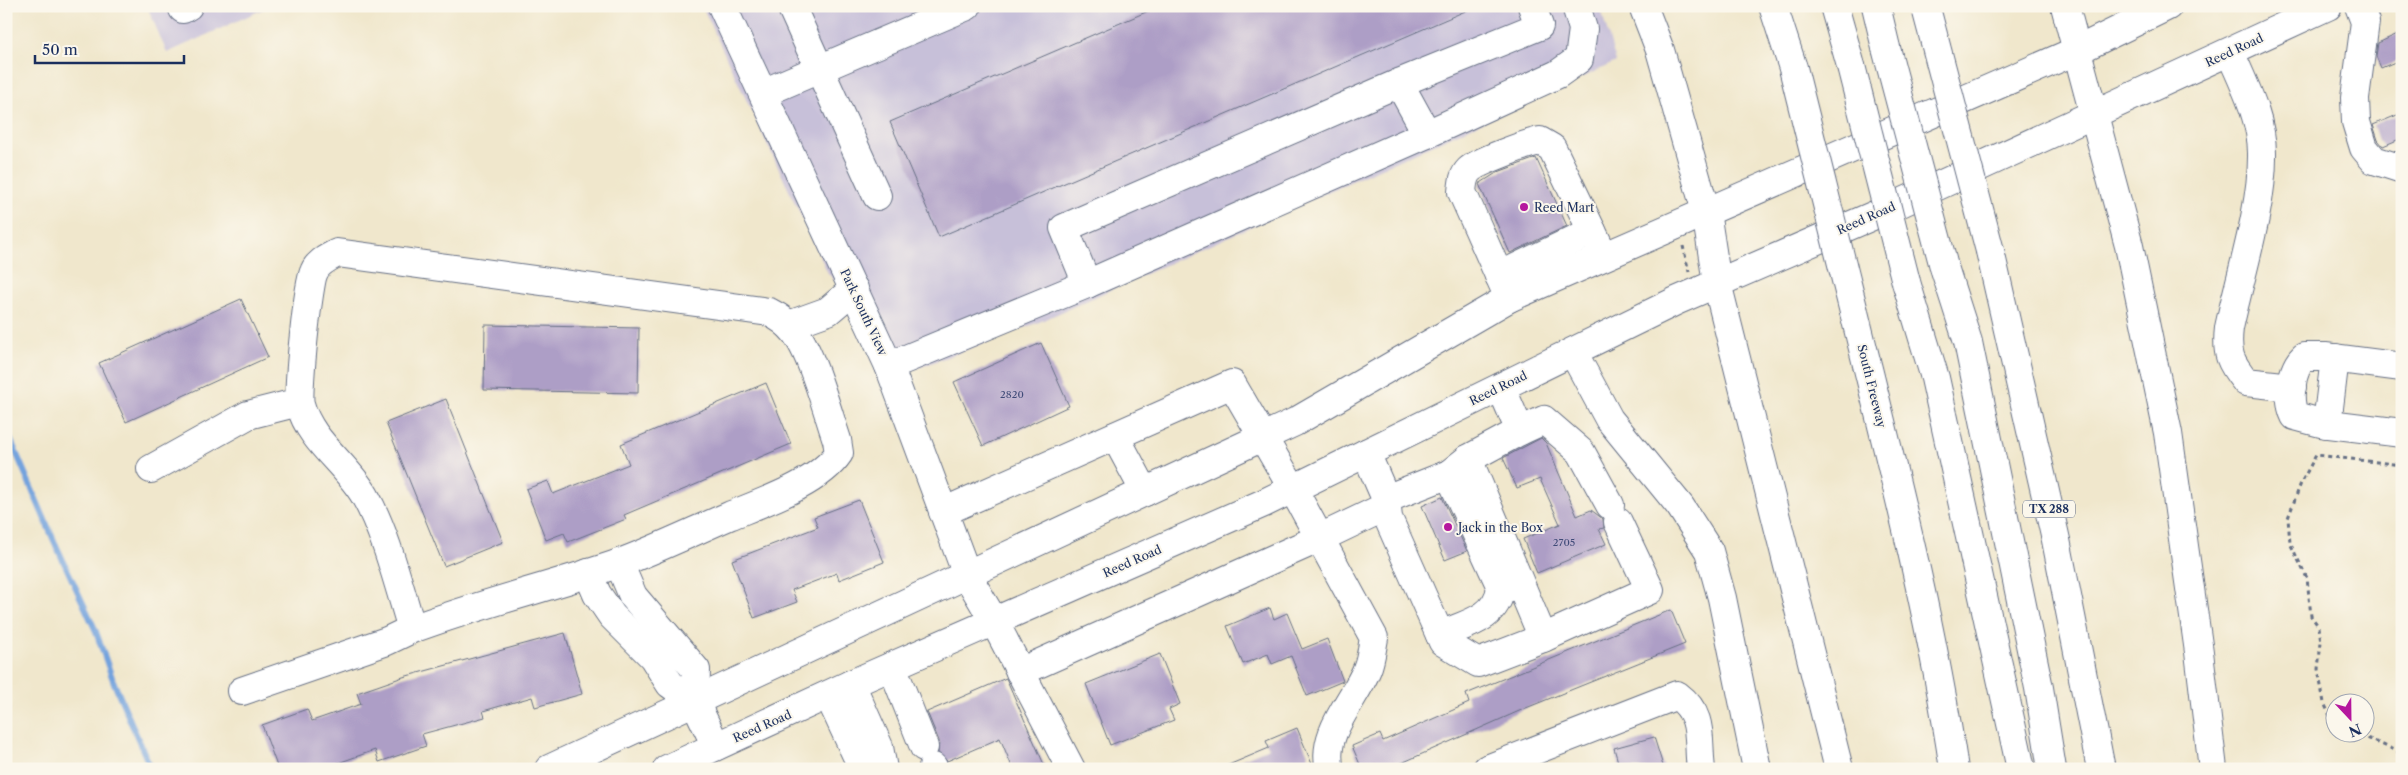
<svg xmlns="http://www.w3.org/2000/svg" width="2408" height="775" viewBox="0 0 2408 775" font-family="'Libre Caslon Text',serif">
	<rect width="100%" height="100%" fill="#fbf7ec"/>
	<filter id="ink" filterUnits="userSpaceOnUse"><feTurbulence type="fractalNoise" baseFrequency=".02" numOctaves="2"/><feDisplacementMap in="SourceGraphic" scale="10" xChannelSelector="R" yChannelSelector="G"/><feConvolveMatrix kernelMatrix="1 2 1 2 8 2 1 2 1" color-interpolation-filters="sRGB"/></filter>
	<filter id="wash" filterUnits="userSpaceOnUse"><feTurbulence type="fractalNoise" baseFrequency=".0096" numOctaves="4" result="noise"/><feDisplacementMap in="SourceGraphic" scale="20" xChannelSelector="R" yChannelSelector="G"/><feGaussianBlur stdDeviation="1.12" result="paint"/><feColorMatrix in="noise" values="0 0 0 0 0 0 0 0 0 0 0 0 0 0 0 0 0 1.4 0 .05"/><feComposite in="paint" operator="in"/></filter>
	<g filter="url(#wash)">
		<rect width="100%" height="100%" fill="#f0e7cc"/>
		<g fill="#c7c0d9">
			<path d="M147,6H270L167,53Z"/>
			<path d="M702,6H1600L1616,62L1039,322L915,369L828,273Z"/>
		</g>
		<g fill="none" stroke-linecap="round" stroke-linejoin="round">
			<path stroke="#73a3dd" stroke-width="6" d="M6,429L55,543L95,629L114,683L151,769"/>
		</g>
		<g id="blocks">
			<g fill="#ad9ec6">
				<path d="M1160,6H1477L939,237L890,122Z"/>
				<path d="M2402,32V59L2381,68L2376,56L2378,43Z"/>
				<path d="M2402,113V138L2383,146L2378,140L2373,125Z"/>
				<path d="M1536,158L1567,226L1510,253L1479,184L1498,172Z"/>
				<path d="M241,299L268,357L126,422L99,363Z"/>
				<path d="M485,325L639,328L638,393L484,390Z"/>
				<path d="M1041,343L1069,406L983,446L954,382Z"/>
				<path d="M766,383L791,444L624,515L626,519L568,542L564,533L546,540L526,489L548,481L553,494L629,464L621,444Z"/>
				<path d="M446,399L503,542L444,566L386,423Z"/>
				<path d="M1541,438L1546,443L1577,516L1591,510L1603,519L1604,528L1599,529L1606,544L1537,573L1523,539L1560,524L1540,479L1517,488L1503,458Z"/>
				<path d="M1442,497L1467,551L1445,560L1422,506Z"/>
				<path d="M859,500L884,562L839,580L837,573L792,590L797,602L754,618L732,560L818,527L814,517Z"/>
				<path d="M1270,608L1274,619L1287,613L1302,649L1327,639L1343,681L1307,696L1291,656L1272,664L1268,654L1243,664L1227,626Z"/>
				<path d="M1671,610L1685,644L1526,708L1388,769H1362L1352,746L1380,734L1383,741L1469,703L1466,694Z"/>
				<path d="M565,633L582,694L535,707L532,697L483,711L485,717L422,734L426,746L379,762L375,750L321,769H278L262,725L307,709L312,721L361,704L357,693L403,677Z"/>
				<path d="M1160,654L1180,704L1169,709L1174,720L1110,745L1086,684Z"/>
				<path d="M1006,678L1046,769H1013L1000,738L947,761L938,753L939,741L927,712Z"/>
				<path d="M1297,728L1314,769H1219L1269,748L1266,741Z"/>
				<path d="M1654,737L1664,769H1620L1614,748Z"/>
			</g>
		</g>
	</g>
	<g filter="url(#ink)">
		<use href="#blocks" fill-opacity="0" stroke="#666f84" stroke-width="1"/>
		<g fill="none" stroke-linecap="round" stroke-linejoin="round">
			<defs>
				<g id="minor">
					<path d="M182,6L183,9L188,6"/>
					<path d="M722,6L889,366L967,575L994,621L1071,769"/>
					<path d="M791,6L877,196"/>
					<path d="M2359,6L2365,22L2355,98L2356,122L2364,148L2374,160L2402,169"/>
					<path d="M2230,52C2243,83 2262,118 2262,153C2263,206 2240,276 2229,328C2226,354 2230,362 2246,382L2292,387"/>
					<path d="M1399,83L1539,26L1532,6"/>
					<path d="M763,93L967,6"/>
					<path d="M1499,276L1592,231"/>
					<path d="M1087,284L1064,228L1399,83L1427,134"/>
					<path d="M1509,298L1462,192C1463,183 1463,176 1469,170C1477,162 1528,143 1540,141L1552,148L1604,256"/>
					<path d="M789,325L828,311L854,289"/>
					<path d="M1573,352L1609,419L1680,506L1709,551L1722,598L1757,769"/>
					<path d="M889,366L1087,284L1427,134L1558,74L1579,59L1583,29L1576,6"/>
					<path d="M2402,367L2325,357H2304C2291,369 2287,400 2295,416L2321,423L2402,433"/>
					<path d="M2327,424L2335,358"/>
					<path d="M1520,431L1544,420L1581,452L1610,505"/>
					<path d="M1115,436L1145,492"/>
					<path d="M1366,453L1386,499L1449,474L1468,459L1520,431L1501,387"/>
					<path d="M1468,459L1543,638L1650,590L1618,522"/>
					<path d="M151,469L248,415L299,402"/>
					<path d="M1386,499L1388,518L1443,642L1478,663L1543,638"/>
					<path d="M943,512L1232,384L1293,489L1374,638C1372,648 1371,660 1367,669C1355,700 1320,733 1330,769"/>
					<path d="M619,563L633,596L696,670L695,702"/>
					<path d="M588,573L597,594L612,616L653,657L670,684L695,702L716,746"/>
					<path d="M1440,635C1466,624 1497,619 1501,587L1449,474"/>
					<path d="M892,666L924,747"/>
					<path d="M1020,672L1320,538L1387,506"/>
					<path d="M851,684L879,747L883,769"/>
					<path d="M242,691L387,641L412,629C479,604 550,587 617,564C655,550 692,532 729,516C763,502 818,484 839,453L837,440C827,411 812,353 794,331C787,322 779,317 769,312L337,253C328,258 318,262 314,272C308,283 297,392 300,404C310,442 346,463 365,496C386,533 399,587 412,629"/>
					<path d="M829,696L863,769"/>
					<path d="M933,767V769"/>
					<path d="M549,769L1295,422L1509,298L2078,50L2168,6"/>
					<path d="M667,769L851,684L1264,503L1676,301L1877,214L2328,6"/>
					<path d="M1487,769L1677,695C1705,716 1697,739 1701,769"/>
				</g>
				<g id="highway">
					<path d="M1643,6L1660,50L1706,212L1717,283L1839,769"/>
					<path d="M1773,6L1793,68"/>
					<path d="M1834,6L1851,66"/>
					<path d="M1876,6L1886,48"/>
					<path d="M2065,6L2129,246L2168,433L2199,652L2213,769"/>
					<path d="M1990,251L2056,540L2101,769"/>
					<path d="M1944,267L1968,342L2039,688L2052,769"/>
					<path d="M1906,282L1935,378L2021,769"/>
					<path d="M1854,312C1891,463 1931,615 1954,769"/>
				</g>
			</defs>
			<use href="#minor" stroke="#666f84" stroke-width="30"/>
			<use href="#highway" stroke="#666f84" stroke-width="30"/>
			<g stroke="#666f84" stroke-width="3" stroke-dasharray="4 4" stroke-linecap="butt">
				<path d="M1683,246L1689,272"/>
				<path d="M2336,722L2331,718L2324,703L2318,669L2321,642L2319,627L2311,616L2307,578L2290,543L2288,518L2301,483L2316,455L2402,465"/>
				<path d="M2353,732L2397,751L2402,757"/>
			</g>
			<use href="#minor" stroke="#fff" stroke-width="28"/>
			<use href="#highway" stroke="#fff" stroke-width="28"/>
			<defs>
				<g id="highway-bridge">
					<path d="M1927,12L1990,251"/>
					<path d="M1886,48L1944,267"/>
					<path d="M1851,66L1906,282"/>
					<path d="M1793,68L1854,312"/>
				</g>
			</defs>
			<use href="#highway-bridge" stroke="#666f84" stroke-width="30" stroke-linecap="butt"/>
			<use href="#highway-bridge" stroke="#fff" stroke-width="28"/>
		</g>
	</g>
	<g fill="#b5179e" stroke="#fbf7ec" stroke-width="2">
		<circle cx="1524" cy="207" r="5"/>
		<circle cx="1448" cy="527" r="5"/>
	</g>
	<g text-anchor="middle" dominant-baseline="central" stroke-width="4" stroke-linejoin="round" paint-order="stroke">
		<g font-size="10" fill="#404b78">
			<text x="1012" y="394">2820</text>
			<text x="1564" y="542">2705</text>
		</g>
		<rect fill="#fbf7ec" stroke="#5e6b89" stroke-width="1" x="2023" y="500.5" width="52" height="17" rx="4"/>
		<g font-size="11" font-weight="bold" fill="#1b2f5e">
			<text x="2049" y="509">TX 288</text>
		</g>
		<g font-size="12" fill="#1b2f5e" stroke="#fbf7ec">
			<text transform="translate(2234 50) rotate(-25)">Reed Road</text>
			<text transform="translate(1866 218) rotate(-24)">Reed Road</text>
			<text transform="translate(864 312) rotate(65)">Park South View</text>
			<text transform="translate(1872 386) rotate(76)">South Freeway</text>
			<text transform="translate(1498 388) rotate(-26)">Reed Road</text>
			<text transform="translate(1132 561) rotate(-24)">Reed Road</text>
			<text transform="translate(762 726) rotate(-24)">Reed Road</text>
		</g>
		<g font-size="12" fill="#1b2f5e" stroke="#fbf7ec" text-anchor="start">
			<text x="1534" y="207">Reed Mart</text>
			<text x="1458" y="527">Jack in the Box</text>
		</g>
	</g>
	<rect width="2408" height="775" fill="none" stroke="#fbf7ec" stroke-width="25"/>
	<g transform="translate(2350 718) rotate(158)"><circle r="24" fill="#fbf7ec" stroke="#a1a7b3"/>
	<path d="M0-4L9 19L0 12L-9 19Z" fill="#b5179e"/>
	<text y="-8" font-size="14" font-weight="bold" text-anchor="middle" fill="#1b2f5e">N</text>
	</g>
	<path d="M35 55v8h149v-8" fill="none" stroke="#1b2f5e" stroke-width="2.5"/>
	<text x="42" y="55" font-size="15" fill="#1b2f5e" stroke="#fbf7ec" stroke-width="4" paint-order="stroke">50 m</text>
</svg>
